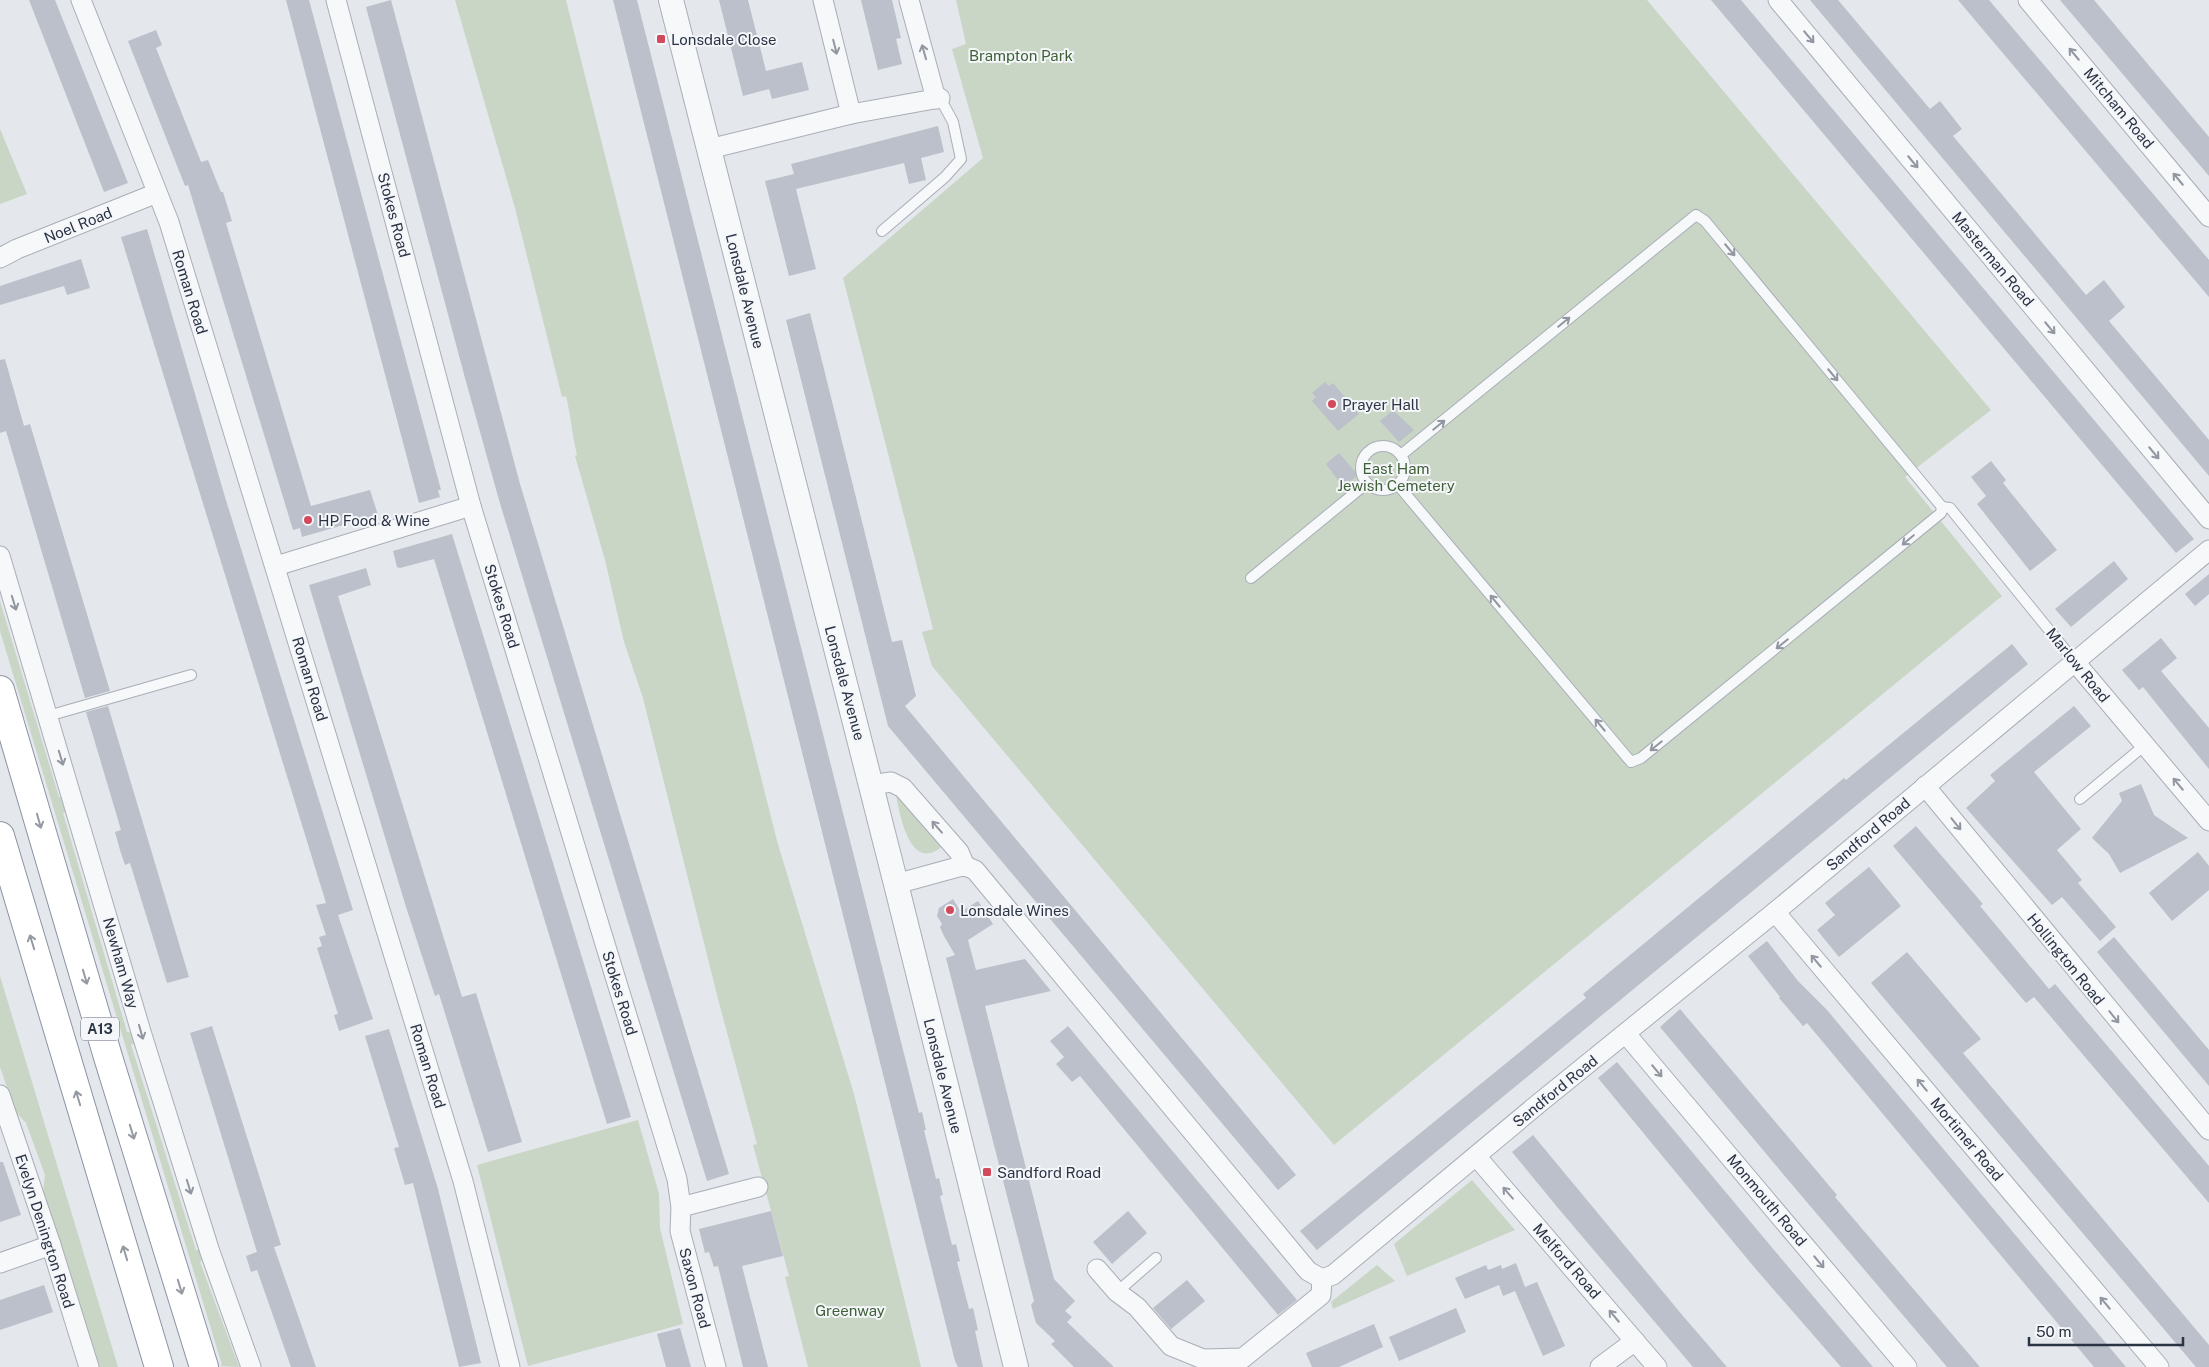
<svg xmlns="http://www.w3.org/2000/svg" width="2209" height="1367" viewBox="0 0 2209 1367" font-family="'Public Sans',sans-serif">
	<rect width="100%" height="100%" fill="#e4e7ec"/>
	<g fill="#c9d6c5">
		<path d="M455,0H566L777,841L854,1094L921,1367H808L785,1277L789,1276L753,1145L757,1144L718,999L643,698L624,642L605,560L575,456L577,455C572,434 571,417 566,396L562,397L515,208Z"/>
		<path d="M956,0H1647L1991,410L1905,477L2002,596L1334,1145L932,666L922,632L933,629L843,278L983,158L952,49L966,44Z"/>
		<path d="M0,129L27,194L0,204Z"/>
		<path d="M0,601L59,797H67L71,808L63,813L127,1032L135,1033L137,1042L131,1045L196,1250H204L206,1257L200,1262L239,1367L219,1366L222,1365L0,631Z"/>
		<path d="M895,791L944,845C909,876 900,813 895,791Z"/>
		<path d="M0,976L118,1367H98L69,1270L43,1192L45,1175L26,1123L15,1111L0,1067Z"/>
		<path d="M638,1120L659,1194L660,1228L683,1324L528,1366L477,1165Z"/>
		<path d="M1472,1180L1515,1230L1407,1276L1394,1244Z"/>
		<path d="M1377,1265L1395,1281L1333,1309L1331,1302Z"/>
	</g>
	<g fill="#bbc0ca">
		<path d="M29,0H55L128,183L104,192Z"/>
		<path d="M286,0H309L441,490H438L440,497L419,503Z"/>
		<path d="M391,0L520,484L729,1174L707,1181L499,500L465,378L366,7Z"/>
		<path d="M613,0H637L919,1113L922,1112L926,1130H924L936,1179L939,1178L943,1195L940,1196L952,1245L956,1244L960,1261L957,1262L969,1309L973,1308L978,1330L975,1331L983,1367H958L955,1361Z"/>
		<path d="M719,0H748L766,71L802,62L809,90L772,99L769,89L743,96Z"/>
		<path d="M861,0H892L901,38L896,39L902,64L878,70Z"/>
		<path d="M1711,0H1741L2194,539L2176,553Z"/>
		<path d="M1810,0H1838L1930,109L1940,101L1962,129L1953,136L2086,295L2104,280L2125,307L2109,321L2209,440V476Z"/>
		<path d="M1958,0H1989L2209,260V297Z"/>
		<path d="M2060,0H2094L2209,137V176Z"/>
		<path d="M156,30L162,45L156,48L201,162L208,160L221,192H223L232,221L226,223L311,506L370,490L378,515L302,537L300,528L293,530L188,185L185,186L128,41Z"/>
		<path d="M938,126L944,152L921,158L926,180L909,184L904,163L796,189L816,269L789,276L765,181L794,174L791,164Z"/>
		<path d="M147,229L225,497L353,910L338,915L373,1019L339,1031L334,1015L338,1014L317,948L322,946L319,937L326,935L316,905L326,903L121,237Z"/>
		<path d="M81,259L90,288L67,295L64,286L0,305V286Z"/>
		<path d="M810,313L892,642L902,640L916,696L905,706L1296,1175L1278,1190L888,726L786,320Z"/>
		<path d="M5,359L24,426L30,424L110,691L85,698L6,431L0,433V360Z"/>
		<path d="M1325,382L1329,386L1333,383L1359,414L1338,431L1312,401L1316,397L1312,393Z"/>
		<path d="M1393,410L1414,430L1399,442L1380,421Z"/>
		<path d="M1339,453L1358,475L1343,487L1326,464Z"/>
		<path d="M1991,461L2006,480L2003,483L2057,550L2030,571L1977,504L1986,496L1971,477Z"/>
		<path d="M452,534L631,1117L607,1124L434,559L400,568L397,567L393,551Z"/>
		<path d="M2114,561L2128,579L2071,627L2055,609Z"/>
		<path d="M366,568L371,585L338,596L462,997L476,993L522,1142L488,1152L439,994L435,996L406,907L309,585Z"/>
		<path d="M2209,574V594L2195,606L2185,594Z"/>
		<path d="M2161,638L2177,658L2161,671L2209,728V769L2143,687L2139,690L2122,670Z"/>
		<path d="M2012,644L2028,664L1317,1250L1300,1231L1586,998L1583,994L1844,778L1846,780Z"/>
		<path d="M108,706L189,977L167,983L130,863L125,865L120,850L115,832L121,830L86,712Z"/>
		<path d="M2074,706L2091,726L2034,772L2081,829L2057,850L2082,880L2078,883L2116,927L2100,941L2062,897L2052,905L1966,808L1995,781L1990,775Z"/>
		<path d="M2141,784L2154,815L2188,838L2120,873L2109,854L2092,838L2122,801L2119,793Z"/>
		<path d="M1916,826L1983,904L1980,906L2049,989L2055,984L2209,1166V1203L2034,997L2026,1003L1893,846Z"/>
		<path d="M2198,852L2209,866V890L2172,921L2149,893Z"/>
		<path d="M1869,867L1901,906L1839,957L1817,930L1835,915L1825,903Z"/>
		<path d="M953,899L961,912L978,901L993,924L968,940L976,970L1025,959L1051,991L985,1006L1054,1279L1075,1301L1065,1311L1072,1317L1067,1322L1114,1367H1074L1051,1344L1055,1341L1036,1323L1031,1305L1034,1301L946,958L955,955L944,936L940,927L942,924L937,916L939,908Z"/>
		<path d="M2114,937L2209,1050V1086L2097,952Z"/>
		<path d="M1767,941L1798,981L1827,1010L2126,1367H2094L1807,1023L1803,1026L1779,998L1780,997L1748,956Z"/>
		<path d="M1907,952L1981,1039L1963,1053L2209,1345V1367H2196L1871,983Z"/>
		<path d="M1680,1009L1837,1195L1835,1197L1980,1367H1947L1794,1187L1660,1027Z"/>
		<path d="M212,1026L281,1245L274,1247L316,1367H291L257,1270L251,1272L246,1256L257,1252L190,1033Z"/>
		<path d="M1068,1026L1297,1300L1278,1315L1080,1076L1072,1082L1056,1064L1064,1057L1050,1041Z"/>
		<path d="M389,1029L438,1189L481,1363L459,1367L413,1183L405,1185L394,1148L399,1147L365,1036Z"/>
		<path d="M1617,1062L1774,1250L1873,1367H1841L1754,1267L1598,1078Z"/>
		<path d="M1533,1135L1683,1316L1727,1367H1693L1558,1208L1512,1152Z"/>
		<path d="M0,1162H3L21,1215L0,1222Z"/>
		<path d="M771,1211L783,1256L742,1266L768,1367H743L718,1266L714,1267L709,1252L705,1253L699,1229Z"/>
		<path d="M1128,1211L1147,1233L1112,1264L1093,1242Z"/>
		<path d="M1516,1263L1525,1287L1537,1282L1565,1346L1543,1356L1515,1291L1503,1296L1499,1285L1465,1299L1455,1278L1486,1265L1488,1270L1501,1265L1502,1269Z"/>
		<path d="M1187,1280L1205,1301L1171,1329L1153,1308Z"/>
		<path d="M44,1285L53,1312L0,1330V1300Z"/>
		<path d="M1456,1308L1466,1332L1399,1361L1389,1337Z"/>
		<path d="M1374,1324L1383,1347L1339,1367H1312L1306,1353Z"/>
		<path d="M680,1328L691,1367H666L657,1334Z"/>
	</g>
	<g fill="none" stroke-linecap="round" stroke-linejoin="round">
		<defs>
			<g id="service">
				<path d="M882,231L945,177L961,159L953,122L940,98"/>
				<circle cx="1383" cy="468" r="22"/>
				<path d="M1401,455L1696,215L1705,221L1942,507"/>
				<path d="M1398,485L1631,762L1641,758L1941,513L1942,507"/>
				<path d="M1942,507L1950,508L2075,662"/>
				<path d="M1251,578L1367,483"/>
				<path d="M48,716L191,675"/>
				<path d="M2080,799L2145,745"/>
				<path d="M1117,1292L1156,1258"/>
			</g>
			<g id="minor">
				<path d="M81,0L169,222L463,1181L510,1367"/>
				<path d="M336,0L471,506L677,1179L681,1207L680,1231L716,1367"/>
				<path d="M823,0L851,114"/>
				<path d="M909,0L936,99"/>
				<path d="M1778,0L2209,519"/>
				<path d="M2028,0L2209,217"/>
				<path d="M709,149L851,114L940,98"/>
				<path d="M0,258L17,249L157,193"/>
				<path d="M0,556L142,1035L210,1252L251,1367"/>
				<path d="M276,566L471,506"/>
				<path d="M2075,662L2209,821"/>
				<path d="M871,785L891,782L903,788L959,852L965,866"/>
				<path d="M1925,786L2209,1130"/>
				<path d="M896,884L958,867L965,866L975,870L1308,1271L1322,1279L1333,1275L1538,1104L1775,912L2209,550"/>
				<path d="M1775,912L2159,1367"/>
				<path d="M1626,1034L1907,1367"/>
				<path d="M0,1095L51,1245L89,1367"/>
				<path d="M1476,1156L1657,1367"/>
				<path d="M681,1207L758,1187"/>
				<path d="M0,1263L51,1245"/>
				<path d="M1097,1269L1117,1292L1137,1307L1171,1346L1203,1359L1243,1358L1321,1295L1322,1279"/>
				<path d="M1600,1367L1635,1341"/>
			</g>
			<path id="tertiary" d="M671,0L896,884L1016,1367"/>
			<g id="trunk">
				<path d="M0,690L108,1057L204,1367"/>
				<path d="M0,836L159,1367"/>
			</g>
		</defs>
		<use href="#service" stroke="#a9aeb7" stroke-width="12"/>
		<use href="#minor" stroke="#a9aeb7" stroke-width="21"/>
		<use href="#tertiary" stroke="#a9aeb7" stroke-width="26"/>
		<use href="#trunk" stroke="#8b94a3" stroke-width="30"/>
		<use href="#service" stroke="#f7f8fa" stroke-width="10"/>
		<use href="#minor" stroke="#f7f8fa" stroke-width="19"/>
		<use href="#tertiary" stroke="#f7f8fa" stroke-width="24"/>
		<use href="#trunk" stroke="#fff" stroke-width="28"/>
	</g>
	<defs><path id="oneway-shaft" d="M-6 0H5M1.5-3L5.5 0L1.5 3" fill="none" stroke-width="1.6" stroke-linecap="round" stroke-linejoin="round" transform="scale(1.25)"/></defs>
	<g stroke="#9196a0">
		<use href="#oneway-shaft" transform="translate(1809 37) rotate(50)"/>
		<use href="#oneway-shaft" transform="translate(835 47) rotate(76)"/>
		<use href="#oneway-shaft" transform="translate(924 52) rotate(-106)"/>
		<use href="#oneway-shaft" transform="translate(2074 54) rotate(-130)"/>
		<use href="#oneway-shaft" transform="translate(1913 162) rotate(50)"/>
		<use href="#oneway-shaft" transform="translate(2178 179) rotate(-130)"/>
		<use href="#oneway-shaft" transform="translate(1730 250) rotate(50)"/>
		<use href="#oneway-shaft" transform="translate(1564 322) rotate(-39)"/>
		<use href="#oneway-shaft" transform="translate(2050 328) rotate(50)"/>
		<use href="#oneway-shaft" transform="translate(1833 375) rotate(50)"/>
		<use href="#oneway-shaft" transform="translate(1439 425) rotate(-39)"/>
		<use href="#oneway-shaft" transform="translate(2154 453) rotate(50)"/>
		<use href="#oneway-shaft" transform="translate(1908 540) rotate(140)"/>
		<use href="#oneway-shaft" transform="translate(1495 601) rotate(-130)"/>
		<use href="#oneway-shaft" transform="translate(14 603) rotate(73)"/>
		<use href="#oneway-shaft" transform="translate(1782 644) rotate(141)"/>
		<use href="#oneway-shaft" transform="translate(1600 725) rotate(-130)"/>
		<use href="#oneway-shaft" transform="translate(1656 746) rotate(141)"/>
		<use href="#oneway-shaft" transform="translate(61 758) rotate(73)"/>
		<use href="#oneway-shaft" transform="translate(2178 784) rotate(-130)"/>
		<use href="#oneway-shaft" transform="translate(1956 824) rotate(51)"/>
		<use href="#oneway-shaft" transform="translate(937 827) rotate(-131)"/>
		<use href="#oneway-shaft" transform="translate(1816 961) rotate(-130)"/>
		<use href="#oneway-shaft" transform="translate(2114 1017) rotate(51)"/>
		<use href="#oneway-shaft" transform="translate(141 1032) rotate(74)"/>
		<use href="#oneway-shaft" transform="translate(1657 1071) rotate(50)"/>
		<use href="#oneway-shaft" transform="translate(1922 1085) rotate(-130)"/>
		<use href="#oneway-shaft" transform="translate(189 1187) rotate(73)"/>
		<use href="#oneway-shaft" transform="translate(1508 1193) rotate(-131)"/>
		<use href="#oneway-shaft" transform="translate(1819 1262) rotate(50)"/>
		<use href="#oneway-shaft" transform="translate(2105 1303) rotate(-130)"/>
		<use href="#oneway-shaft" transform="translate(1614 1316) rotate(-130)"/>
	</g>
	<g stroke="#959aa2">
		<use href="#oneway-shaft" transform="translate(39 821) rotate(74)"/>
		<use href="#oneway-shaft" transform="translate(32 942) rotate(-107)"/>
		<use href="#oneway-shaft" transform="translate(85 977) rotate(74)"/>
		<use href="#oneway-shaft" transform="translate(78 1098) rotate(-107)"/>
		<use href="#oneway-shaft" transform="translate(132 1132) rotate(73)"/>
		<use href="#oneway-shaft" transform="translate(125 1253) rotate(-107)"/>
		<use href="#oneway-shaft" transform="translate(180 1287) rotate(73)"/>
	</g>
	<g fill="#d1495b" stroke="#f4f6f9" stroke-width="2">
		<rect x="656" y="34" width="10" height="10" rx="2.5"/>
		<circle cx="1332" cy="404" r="5"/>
		<circle cx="308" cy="520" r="5"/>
		<circle cx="950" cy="910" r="5"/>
		<rect x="982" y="1167" width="10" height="10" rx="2.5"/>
	</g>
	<g text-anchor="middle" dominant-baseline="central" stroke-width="4" stroke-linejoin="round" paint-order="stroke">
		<rect fill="#f4f6f9" stroke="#676e7b" stroke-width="1" x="81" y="1017.5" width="38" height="23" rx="4"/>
		<g font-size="14" font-weight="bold" fill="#2b3445">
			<text x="100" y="1029">A13</text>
		</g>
		<g font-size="15" fill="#2b3445" stroke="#f4f6f9" text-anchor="start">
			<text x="671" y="39">Lonsdale Close</text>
			<text x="1342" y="404">Prayer Hall</text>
			<text x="318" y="520">HP Food &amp; Wine</text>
			<text x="960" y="910">Lonsdale Wines</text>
			<text x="997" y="1172">Sandford Road</text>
		</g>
		<g font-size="15" fill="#3f6138" stroke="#f4f6f9">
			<text x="1021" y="55">Brampton Park</text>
			<text x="1396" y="468">East Ham<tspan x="1396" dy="17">Jewish Cemetery</tspan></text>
			<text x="850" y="1310">Greenway</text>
		</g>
		<g font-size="15" fill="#2b3445" stroke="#f4f6f9">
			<text transform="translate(2119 108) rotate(50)">Mitcham Road</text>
			<text transform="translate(394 215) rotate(75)">Stokes Road</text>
			<text transform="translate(78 225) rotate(-22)">Noel Road</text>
			<text transform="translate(1993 259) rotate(50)">Masterman Road</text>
			<text transform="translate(745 291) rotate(76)">Lonsdale Avenue</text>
			<text transform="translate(190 292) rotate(73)">Roman Road</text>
			<text transform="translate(502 606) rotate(73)">Stokes Road</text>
			<text transform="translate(2078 665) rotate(51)">Marlow Road</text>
			<text transform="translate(310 679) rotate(73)">Roman Road</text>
			<text transform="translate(845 683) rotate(75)">Lonsdale Avenue</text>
			<text transform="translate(1868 834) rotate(-40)">Sandford Road</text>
			<text transform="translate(2066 959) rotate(51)">Hollington Road</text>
			<text transform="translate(121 963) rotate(74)">Newham Way</text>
			<text transform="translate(620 993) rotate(73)">Stokes Road</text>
			<text transform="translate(428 1066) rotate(73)">Roman Road</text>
			<text transform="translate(943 1076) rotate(76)">Lonsdale Avenue</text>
			<text transform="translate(1555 1091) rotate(-39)">Sandford Road</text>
			<text transform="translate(1967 1139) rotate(50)">Mortimer Road</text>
			<text transform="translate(1767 1200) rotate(50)">Monmouth Road</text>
			<text transform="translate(45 1231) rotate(72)">Evelyn Denington Road</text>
			<text transform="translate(1567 1261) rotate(49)">Melford Road</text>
			<text transform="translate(695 1288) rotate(75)">Saxon Road</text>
		</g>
	</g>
	<path d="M2029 1337v8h154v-8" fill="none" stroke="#2b3445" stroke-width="2.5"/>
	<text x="2036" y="1337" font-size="15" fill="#2b3445" stroke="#f4f6f9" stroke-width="4" paint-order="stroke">50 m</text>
</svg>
